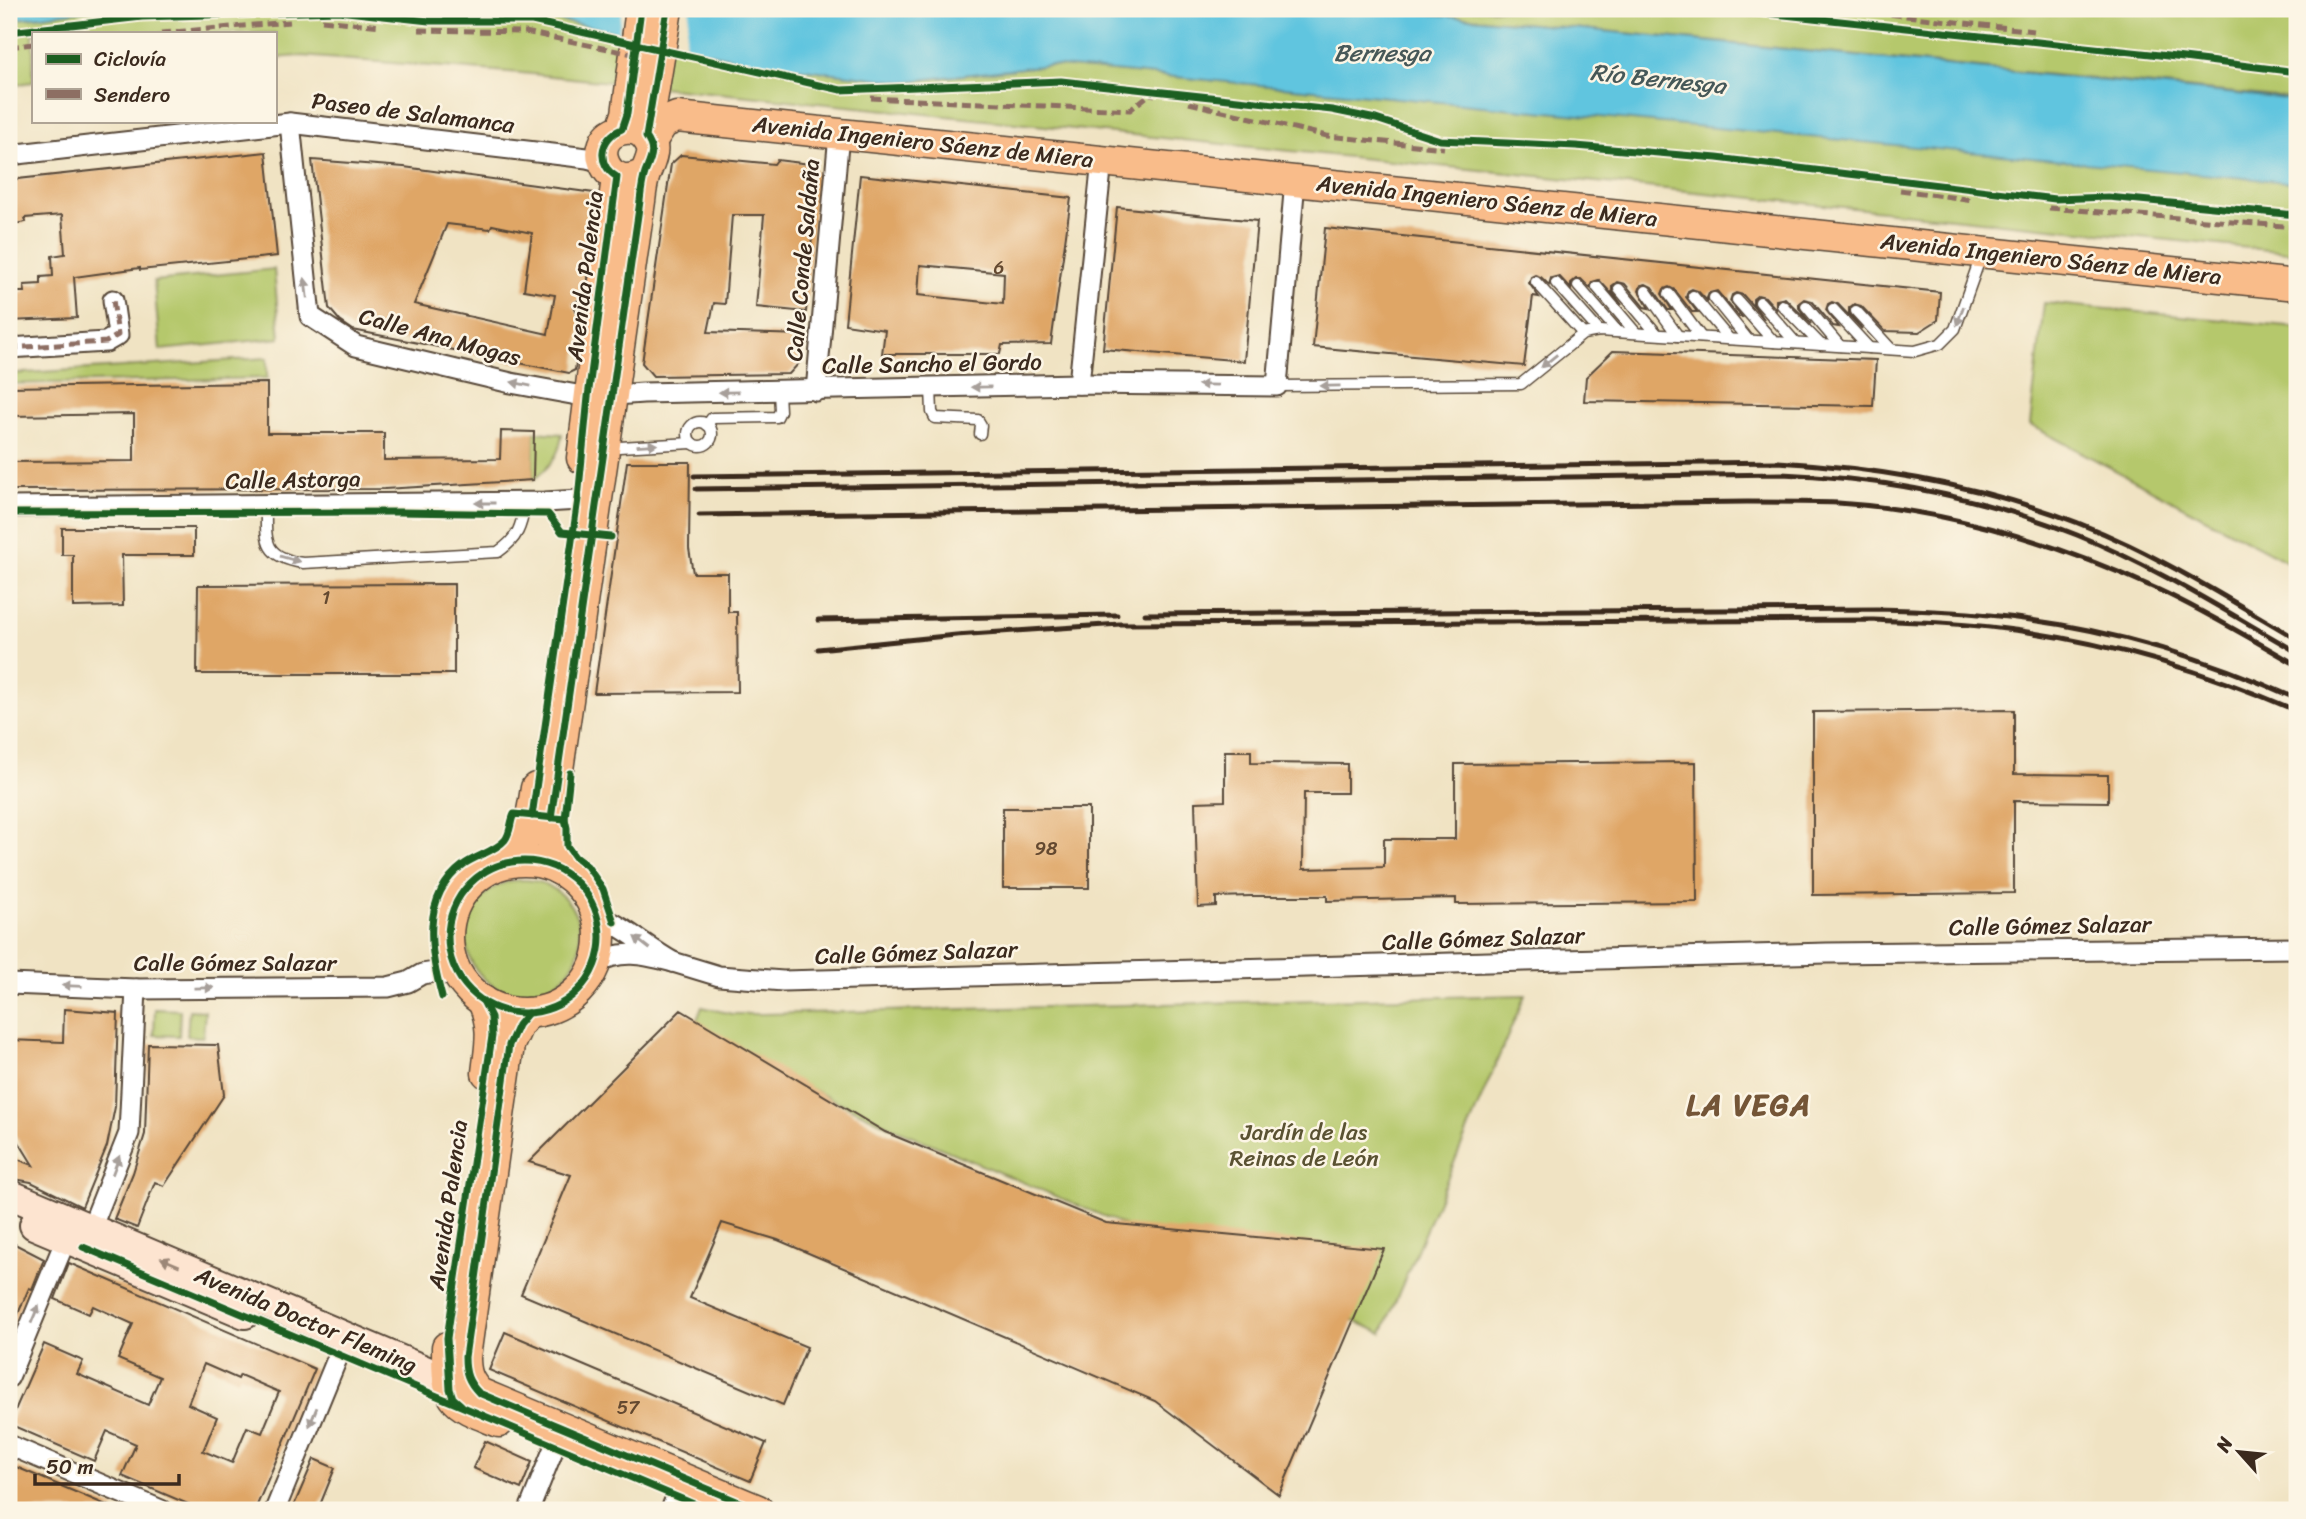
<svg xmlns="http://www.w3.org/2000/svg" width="2306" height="1519" viewBox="0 0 2306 1519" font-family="Sriracha,sans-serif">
	<rect width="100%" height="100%" fill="#fcf5e5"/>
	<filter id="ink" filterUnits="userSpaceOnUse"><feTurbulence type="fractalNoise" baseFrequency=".0143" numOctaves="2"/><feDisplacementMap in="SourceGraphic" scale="14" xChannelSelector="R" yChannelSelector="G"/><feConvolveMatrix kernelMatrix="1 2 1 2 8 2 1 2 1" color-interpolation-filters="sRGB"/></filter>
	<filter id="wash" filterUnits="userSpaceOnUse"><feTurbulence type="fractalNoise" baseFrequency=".00686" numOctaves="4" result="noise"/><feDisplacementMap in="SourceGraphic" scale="28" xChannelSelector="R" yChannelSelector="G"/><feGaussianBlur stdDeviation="1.57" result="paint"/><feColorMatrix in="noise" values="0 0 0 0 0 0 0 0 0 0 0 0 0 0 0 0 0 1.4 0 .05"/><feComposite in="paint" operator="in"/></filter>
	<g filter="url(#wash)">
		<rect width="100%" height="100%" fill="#f0e3c3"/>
		<g fill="#b5c86c" stroke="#787945" stroke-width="2">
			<path d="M98,9H497L593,27L750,62L903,82L1049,65L2297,182V253L521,73L301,56L275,58V33H33V82L9,85V20Z"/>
			<path d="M1381,9H2297V99Z"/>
			<path d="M274,269L280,338L160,350L154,281Z"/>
			<path d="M2044,303L2297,327V567L2030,425Z"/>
			<path d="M267,358V378L9,384V374Z"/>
			<path d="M534,432L562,434C560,456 549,467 533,480Z"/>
			<circle cx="523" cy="937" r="57"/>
			<path d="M1525,995L1382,1333L898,1130L692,1033L702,1007L732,1014H763Z"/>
			<path d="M155,1009L180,1010L179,1036L154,1035Z"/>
			<path d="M189,1010L205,1011L203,1037L187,1036Z"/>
		</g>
		<g fill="#61c5df" stroke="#4e787e" stroke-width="2">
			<path d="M9,9H98L9,20Z"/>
			<path d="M497,9H1381L2297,100V183L1049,65L903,82L750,62L593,27Z"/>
		</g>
		<path fill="#f0e3c3" d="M622,9H690L684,51L618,36Z"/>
		<g id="blocks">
			<g fill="#dfa666" fill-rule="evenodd">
				<path d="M266,152L277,256L140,270V268L74,277L77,318L9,321V292H25L24,285L41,284V277L53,276L52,256L65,254L62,215L25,218L26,222L9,225V180Z"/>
				<path d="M681,155L774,164L777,160L810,164L811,168L817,173L806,312L756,307L764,215H732L725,304L714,303L708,332L804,335L800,362L789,374L653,376L642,363L671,164Z"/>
				<path d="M312,160L404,167L594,193L597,197L585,296L572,304L581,321L575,370L569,373L353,330L340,321L329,308ZM447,224L490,229L492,225L532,233L524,290L555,295L548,334L414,304Z"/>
				<path d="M860,175L1071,198L1051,344L1002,345L1000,354H882L885,330L845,324ZM920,265L1004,273L1003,304L918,295Z"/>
				<path d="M1117,207L1257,221L1244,361L1103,349Z"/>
				<path d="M1325,228L1940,292L1938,320L1919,332L1885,331L1861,306L1854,304L1849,308V313L1862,329L1838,304L1832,302L1828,304L1826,310L1839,327L1833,326L1812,301L1804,299L1799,303V308L1811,324L1785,298L1776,300V309L1765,297L1758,295L1753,299V304L1764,319L1743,295L1736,293L1732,295L1730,301L1742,317H1739L1717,291L1709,293L1707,298L1708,302L1698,291L1692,289L1688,291L1686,297L1697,312H1692L1675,290L1669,287L1664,289L1662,294L1672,310H1668L1652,287L1646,284L1641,285L1639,291L1649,308L1644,307L1625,284L1617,282L1612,286V291L1622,305L1599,280L1592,282L1590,288L1581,279H1576L1571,283V289L1559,276L1551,278L1549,285L1541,277L1535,275L1531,277L1529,283L1539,297L1533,296L1524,366L1313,347Z"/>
				<path d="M1613,351L1876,360L1873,406L1584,401L1586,377Z"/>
				<path d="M267,383V433H384V460L500,459L501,431L534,432L533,480L384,489L9,490V462L134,461V414L9,416V387Z"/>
				<path d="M627,462H690L689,549L693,573H728V612H737L738,692L594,693Z"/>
				<path d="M62,528H194V555H122L123,606L73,607V555H62Z"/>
				<path d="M454,584V674H197L198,585Z"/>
				<path d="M2014,710V774L2108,775V802L2014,801V893L1813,895V712Z"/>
				<path d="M1225,751H1251V763L1347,764V793H1304L1303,869L1384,867V839H1455V764L1696,762L1697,902L1456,904V898L1327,901V896H1251L1216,897V906L1198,907L1195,802L1225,801Z"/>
				<rect x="1003" y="808" width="86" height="80"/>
				<path d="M64,1009L118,1013L115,1107L107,1146L82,1207L31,1182L9,1178V1156L33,1165L9,1126V1040L63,1042Z"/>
				<path d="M681,1010L885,1132L1106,1223L1384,1249L1279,1495L1155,1401L778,1240L722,1223L690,1298L807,1347L783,1405L521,1294L571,1175L529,1162Z"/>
				<path d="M148,1044L218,1045L224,1095L164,1186L155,1182L137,1228L114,1219L133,1173L145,1134Z"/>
				<path d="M9,1241L44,1259L32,1289L29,1288L9,1335Z"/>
				<path d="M69,1263L315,1369L255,1510H202L122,1476L136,1444L107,1431L94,1461L9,1424L44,1344L83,1361L77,1374L148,1405L160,1377L118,1359L133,1324L93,1306L89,1314L55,1299ZM204,1364L238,1379L240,1375L279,1392L262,1433L247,1427L232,1463L203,1451L217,1417L188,1404Z"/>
				<path d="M505,1332L766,1443L750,1481L489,1370Z"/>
				<path d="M485,1441L532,1462L521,1489L473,1468Z"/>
				<path d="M314,1459L335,1468L318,1510H292Z"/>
				<path d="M9,1464L118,1510H9Z"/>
			</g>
		</g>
	</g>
	<g filter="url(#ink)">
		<use href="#blocks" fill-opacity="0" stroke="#564637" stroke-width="2"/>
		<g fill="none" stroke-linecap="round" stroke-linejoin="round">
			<defs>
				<g id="lane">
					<path d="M1536,282L1583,334"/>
					<path d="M1556,283L1599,331"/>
					<path d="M1578,286L1618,332"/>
					<path d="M1597,287L1636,333"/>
					<path d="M1619,289L1657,334"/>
					<path d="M1646,291L1678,336"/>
					<path d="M1669,294L1701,337"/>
					<path d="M1693,296L1729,339"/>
					<path d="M1714,298L1748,340"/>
					<path d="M1737,300L1774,342"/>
					<path d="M1760,302L1796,343"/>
					<path d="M1782,305L1821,345"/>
					<path d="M1806,306L1840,346"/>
					<path d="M1833,309L1869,348"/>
					<path d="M1856,311L1891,349"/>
					<path d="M1277,386L1521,384L1583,334L1599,331L1915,351L1940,344L1955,329L1981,256"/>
					<path d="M931,388L932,412L935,418L978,420L981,425L980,434"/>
					<circle cx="700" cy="434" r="12"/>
					<path d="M707,425L712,418L777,417L780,411L779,392"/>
					<path d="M609,450L619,447L692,443"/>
					<path d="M266,504C266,540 262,557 303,563L498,552C519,538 521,526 526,502"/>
				</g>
				<g id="street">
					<path d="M290,123L310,316L356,346L511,383L588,397L643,393L1079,384L1277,386L1295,181"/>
					<path d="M9,155L290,123L587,158L603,162"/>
					<path d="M9,348L106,342L118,335L113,300"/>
					<path d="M1079,384L1102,160"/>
					<path d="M816,391L839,134"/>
					<path d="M9,507L545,502L596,499"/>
					<path d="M673,962L719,976L783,981L1827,953L2297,948"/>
					<path d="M595,964C621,948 645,955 673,962C647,948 626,927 598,916"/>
					<path d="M9,984L136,989L388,987L408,982L422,974L435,972L458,977"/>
					<path d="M87,1239L129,1133L136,989"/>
					<path d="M9,1377L66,1239"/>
					<path d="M9,1445L161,1510"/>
					<path d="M275,1510L339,1354"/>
					<path d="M529,1510L562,1428"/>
					<path d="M671,1510L676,1497"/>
				</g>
				<g id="secondary">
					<path d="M9,1194L467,1388"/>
					<path d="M34,1225L245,1314"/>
				</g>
				<g id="primary">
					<path d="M622,129L627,114L641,9"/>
					<path d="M646,137L667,9"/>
					<path d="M650,143L663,123L677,117L2297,285"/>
					<path d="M582,458L617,177"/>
					<path d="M514,860C528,837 532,815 536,788"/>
					<circle cx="524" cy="937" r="76"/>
					<path d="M558,869L551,840V818L640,201C641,192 642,183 645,174C651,159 660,144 641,132C634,128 627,128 620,130C584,141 608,199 646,172"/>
					<path d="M483,1001C495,1028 490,1045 487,1073"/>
					<path d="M528,1013L518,1025L509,1045L465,1357C465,1373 468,1382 479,1393L758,1510"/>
					<path d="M447,1347C447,1402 449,1402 499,1422"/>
				</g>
			</defs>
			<use href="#lane" stroke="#564637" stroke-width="13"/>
			<use href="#street" stroke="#564637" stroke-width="23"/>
			<use href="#secondary" stroke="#564637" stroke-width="32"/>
			<use href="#primary" stroke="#564637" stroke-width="33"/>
			<use href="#lane" stroke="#fff" stroke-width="10"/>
			<use href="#street" stroke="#fff" stroke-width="19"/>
			<use href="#secondary" stroke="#fde4d0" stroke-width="28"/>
			<use href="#primary" stroke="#f9bc8a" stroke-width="30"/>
			<g stroke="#3b2a1e" stroke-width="5">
				<path d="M694,476L1778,462C1900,469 2018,492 2129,545C2187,573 2242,607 2297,639"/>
				<path d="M696,489L1782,474C1884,478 1982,497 2077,535C2154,566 2225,611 2297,652"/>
				<path d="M699,515L1747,502C1777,502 1808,502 1838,503C1948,510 2057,543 2157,589C2205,611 2251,639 2297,665"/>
				<path d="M1145,614L1877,609C1915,610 1952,611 1989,615C2095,625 2201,655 2297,699"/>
				<path d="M818,620L1117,615"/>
				<path d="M818,649L956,635L1120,624L1873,620C1912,622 1951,622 1990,627C2097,639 2199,668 2297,711"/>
			</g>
			<g stroke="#8d6e63" stroke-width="5" stroke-dasharray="10 5" stroke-linecap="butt">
				<path d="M1846,9L2034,31"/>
				<path d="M322,20L381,26"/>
				<path d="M419,30L525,32L637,55"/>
				<path d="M161,33L290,22"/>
				<path d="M9,47L33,44"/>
				<path d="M871,98L1130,110L1150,94L1155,95"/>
				<path d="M1189,103L1327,136L1444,148"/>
				<path d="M1900,190L1973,200"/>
				<path d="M2049,208L2297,227"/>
				<path d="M9,348L106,342L118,335L113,300"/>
			</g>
			<defs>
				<g id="cycleway">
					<path d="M1727,9L2151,54L2297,72"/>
					<path d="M9,32L142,17L338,11L429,21H532L841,90L1061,81L1332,110L1376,119L1440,140L1576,146L1717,158L2055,199L2108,197L2297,215"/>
					<path d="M9,513L399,512L545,514H548L562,532L611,537"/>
					<path d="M570,773L565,819L567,828V846L575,857L587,866L603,889L614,922"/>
					<path d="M532,816L578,499L588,397L617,177C596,165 599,138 622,129L627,114L641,9"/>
					<path d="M551,818L640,201C641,192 642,182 645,173C651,158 656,151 646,137L667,9"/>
					<circle cx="524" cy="937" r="76"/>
					<path d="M442,997C430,953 420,897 463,865C475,856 496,851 505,840C511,832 510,822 514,814L565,819"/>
					<path d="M528,1013L518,1025L509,1045L465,1357C465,1373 468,1382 479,1393L758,1510"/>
					<path d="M83,1247L708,1510"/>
					<path d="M461,1405L453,1398L450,1389L447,1338L492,1036L491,1017L483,1001"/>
				</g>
			</defs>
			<use href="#cycleway" stroke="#fcf5e5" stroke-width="11"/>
			<use href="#cycleway" stroke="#1b5e20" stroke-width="7"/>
		</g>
		<defs><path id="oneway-solid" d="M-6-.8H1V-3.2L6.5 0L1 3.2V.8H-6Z" transform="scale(1.75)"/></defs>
		<g fill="#a79f9a">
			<use href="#oneway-solid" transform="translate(306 288) rotate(-97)"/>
			<use href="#oneway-solid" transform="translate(1960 316) rotate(110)"/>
			<use href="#oneway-solid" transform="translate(1549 361) rotate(141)"/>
			<use href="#oneway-solid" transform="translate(521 384) rotate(-169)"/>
			<use href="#oneway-solid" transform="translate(1208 385) rotate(-179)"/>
			<use href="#oneway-solid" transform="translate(1330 386) rotate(179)"/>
			<use href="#oneway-solid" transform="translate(981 387) rotate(179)"/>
			<use href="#oneway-solid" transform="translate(729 392) rotate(179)"/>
			<use href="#oneway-solid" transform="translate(647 445) rotate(-3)"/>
			<use href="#oneway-solid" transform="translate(485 503) rotate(180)"/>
			<use href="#oneway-solid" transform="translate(290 559) rotate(16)"/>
			<use href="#oneway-solid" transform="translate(642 943) rotate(-142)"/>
			<use href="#oneway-solid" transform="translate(72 986) rotate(-178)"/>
			<use href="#oneway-solid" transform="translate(204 988) rotate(-1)"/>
			<use href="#oneway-solid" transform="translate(116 1165) rotate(-69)"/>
			<use href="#oneway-solid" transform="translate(35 1314) rotate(-67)"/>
			<use href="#oneway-solid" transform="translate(313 1417) rotate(112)"/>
		</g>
		<use fill="#9c8777" href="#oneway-solid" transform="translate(170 1262) rotate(-157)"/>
	</g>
	<g text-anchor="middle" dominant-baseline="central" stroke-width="5" stroke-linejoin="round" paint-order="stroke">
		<g font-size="19" fill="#644930">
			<text x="999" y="267">6</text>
			<text x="326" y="597">1</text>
			<text x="1046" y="848">98</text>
			<text x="628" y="1407">57</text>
		</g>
		<g font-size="23" fill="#3b2a1e" stroke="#fcf5e5">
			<text transform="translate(413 113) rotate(7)">Paseo de Salamanca</text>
			<text transform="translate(923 142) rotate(6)">Avenida Ingeniero Sáenz de Miera</text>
			<text transform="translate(1487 201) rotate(6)">Avenida Ingeniero Sáenz de Miera</text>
			<text transform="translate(2051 259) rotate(6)">Avenida Ingeniero Sáenz de Miera</text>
			<text transform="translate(803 260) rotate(-85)">Calle Conde Saldaña</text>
			<text transform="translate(585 276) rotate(-83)">Avenida Palencia</text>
			<text transform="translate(440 337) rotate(15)">Calle Ana Mogas</text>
			<text transform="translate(932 364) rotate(-1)">Calle Sancho el Gordo</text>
			<text transform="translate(293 480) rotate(-1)">Calle Astorga</text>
			<text transform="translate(2050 926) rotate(-1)">Calle Gómez Salazar</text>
			<text transform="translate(1483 939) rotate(-2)">Calle Gómez Salazar</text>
			<text transform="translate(916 953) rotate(-2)">Calle Gómez Salazar</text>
			<text x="235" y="963">Calle Gómez Salazar</text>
			<text transform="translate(448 1205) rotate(-82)">Avenida Palencia</text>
			<text transform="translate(306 1320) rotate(23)">Avenida Doctor Fleming</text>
		</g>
		<g font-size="23" fill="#5a5232" stroke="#fcf5e5">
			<text x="1304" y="1132">Jardín de las<tspan x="1304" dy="26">Reinas de León</tspan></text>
		</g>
		<g font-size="24" font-style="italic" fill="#465858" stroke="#fcf5e5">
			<text x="1382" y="53">Bernesga</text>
			<text transform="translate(1658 79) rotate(6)">Río Bernesga</text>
		</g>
		<g font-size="30" font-weight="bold" letter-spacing="2" fill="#745537" stroke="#fcf5e5">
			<text x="1749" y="1105">LA VEGA</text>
		</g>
	</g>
	<rect width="2306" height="1519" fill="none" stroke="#fcf5e5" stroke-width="35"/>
	<rect x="32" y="32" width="245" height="91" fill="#fcf5e5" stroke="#afa495" stroke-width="2"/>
	<rect x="46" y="54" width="35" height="10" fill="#1b5e20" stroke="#afa495" stroke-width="2"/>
	<text x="94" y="66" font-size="21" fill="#3b2a1e">Ciclovía</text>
	<rect x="46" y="89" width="35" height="10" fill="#8d6e63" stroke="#afa495" stroke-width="2"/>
	<text x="94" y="102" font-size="21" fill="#3b2a1e">Sendero</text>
	<g transform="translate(2239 1452) rotate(297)" stroke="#fcf5e5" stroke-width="5" paint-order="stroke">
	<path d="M0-5L12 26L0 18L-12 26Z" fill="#3b2a1e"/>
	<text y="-10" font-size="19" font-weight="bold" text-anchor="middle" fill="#3b2a1e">N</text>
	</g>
	<path d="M35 1474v10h144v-10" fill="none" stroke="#3b2a1e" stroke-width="3.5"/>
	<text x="46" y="1474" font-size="21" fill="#3b2a1e" stroke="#fcf5e5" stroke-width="5" paint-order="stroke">50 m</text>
</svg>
